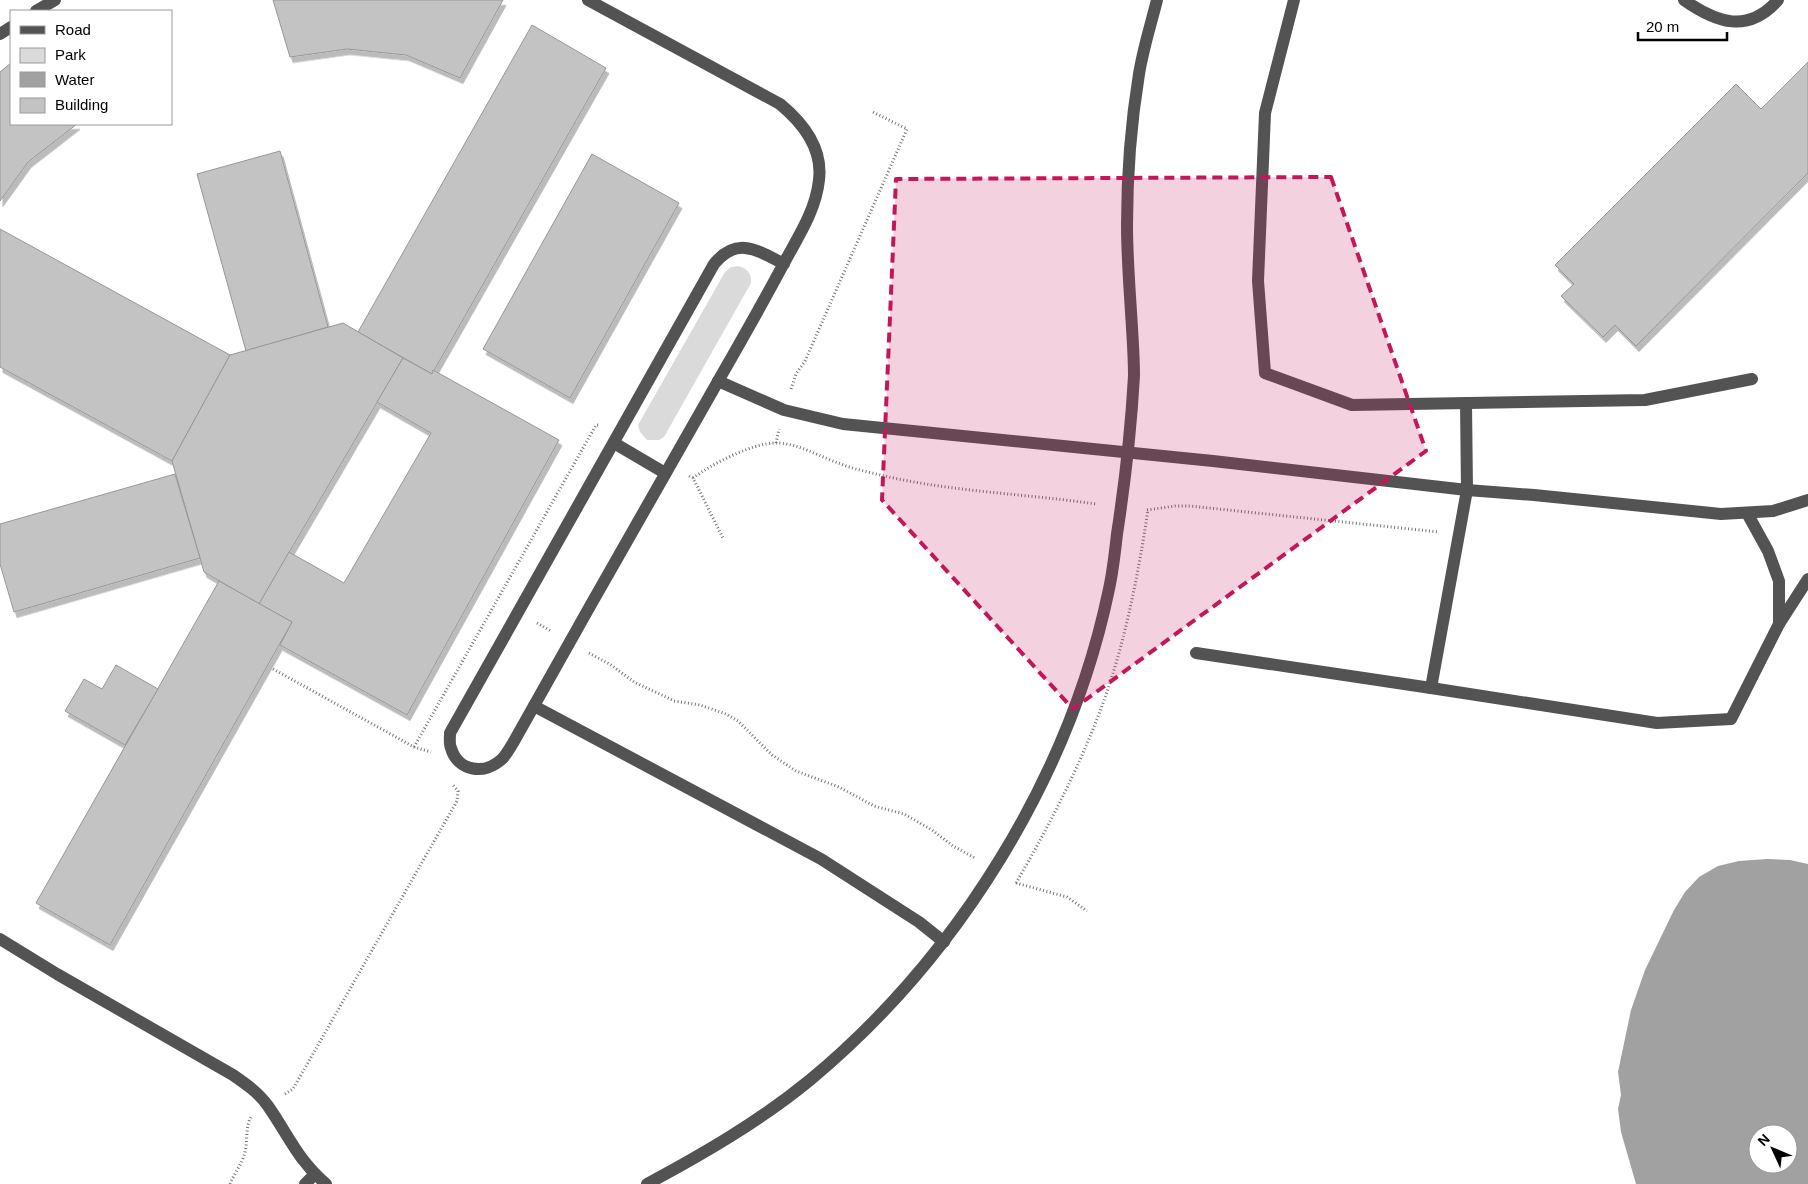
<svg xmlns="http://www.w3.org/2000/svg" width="1808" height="1184" viewBox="0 0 1808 1184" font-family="Helvetica,sans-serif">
	<defs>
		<filter id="shadow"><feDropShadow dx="3" dy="5.5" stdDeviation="0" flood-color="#0004"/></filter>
	</defs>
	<rect width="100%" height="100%" fill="#fff"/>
	<path fill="#dadada" d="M738,266C747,268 752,274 751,283L664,437L659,440H647L640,432L638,425L725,272L731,267Z"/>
	<path fill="#a1a1a1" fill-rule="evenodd" d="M1767,859L1790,860L1808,864V1184H1636L1621,1132L1618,1109L1621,1095L1618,1072L1631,1010L1645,970L1674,910L1685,892L1699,877L1718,866L1739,861ZM1758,1134H1788V1164H1758Z"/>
	<g fill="#c3c3c3" stroke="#979797" filter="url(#shadow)">
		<path d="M273,0H503L460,78L406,55L347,49L290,57Z"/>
		<path d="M532,25L606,68L432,374L358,332Z"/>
		<path d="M1808,62V173L1636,346L1615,325L1603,337L1561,296L1574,284L1555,265L1736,84L1761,109Z"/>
		<path d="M11,63V124H77L28,162L0,201V72Z"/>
		<path d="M280,151L328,327L246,351L197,174Z"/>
		<path d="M592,154L679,203L570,398L483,349Z"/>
		<path d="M0,229L230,355L172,461L0,367Z"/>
		<path d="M343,323L403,358L259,604L204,572L172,461L230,355Z"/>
		<path d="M403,358L432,374L433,370L559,440L407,715L280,645L292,622L259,604L289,552L344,583L431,433L377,402Z"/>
		<path d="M175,474L200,558L14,612L0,564V524Z"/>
		<path d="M219,581L292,622L110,945L36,903Z"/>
		<path d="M116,665L158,689L125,745L65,711L84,679L102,689Z"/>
	</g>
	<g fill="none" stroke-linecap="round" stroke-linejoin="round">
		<g stroke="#757575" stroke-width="3" stroke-dasharray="1 2.5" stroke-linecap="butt">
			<path d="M791,389L796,374L805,361L907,129L873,112"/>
			<path d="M776,443L779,429"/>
			<path d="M689,476L693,478L723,538"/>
			<path d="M693,478C712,464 752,443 776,443C798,443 820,457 841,464C856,470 873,473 889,477C957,492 1027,494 1096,504"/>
			<path d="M1147,510L1175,506H1190L1439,532"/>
			<path d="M537,623L551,631"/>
			<path d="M589,653L611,665L634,682L664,696L674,701L700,705L726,714L738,721L772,755L796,771L839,787L874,806L904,814L932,830L953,846L975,858"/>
			<path d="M273,669L414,747L431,752"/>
			<path d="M414,747L591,434L596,425H600"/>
			<path d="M1016,883C1049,826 1079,768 1102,706C1125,643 1138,576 1148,510"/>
			<path d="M1016,883L1067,897L1087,911"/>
			<path d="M285,1094L293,1089L457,801L458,791L453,785"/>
			<path d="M230,1184C234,1174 243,1162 245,1152C248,1140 245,1127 251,1117"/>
		</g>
		<g stroke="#535353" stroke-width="12">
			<path d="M588,0L780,104C803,123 823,148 819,180C816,210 798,237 784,263C765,299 745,334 725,369C654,493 583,618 513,743C510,748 506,755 502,759C485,775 458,772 451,748C449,744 450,738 450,733L714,264C737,236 757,250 784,264"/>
			<path d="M1294,0L1265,113L1258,281L1265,373L1352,405L1645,400L1752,379"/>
			<path d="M1684,0C1717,23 1748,34 1778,0"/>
			<path d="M36,11L55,0"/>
			<path d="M0,34L11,27"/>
			<path d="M718,381L784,410L843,424L1213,461L1467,490L1534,495L1721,514L1773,511L1808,500"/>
			<path d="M1466,403L1467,490L1431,688L1657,723L1731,719L1779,624L1808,579"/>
			<path d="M614,443L665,473"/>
			<path d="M1747,513L1768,551L1779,581V624"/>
			<path d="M1196,653L1431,688"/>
			<path d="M534,706L821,859L919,922L944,942"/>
			<path d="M0,939L57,974L233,1075C246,1084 259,1093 268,1106C289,1136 297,1159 326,1184"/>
			<path d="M305,1184L315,1174"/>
			<path d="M647,1184C703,1154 760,1121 810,1080C957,958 1070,777 1109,589C1113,571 1115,552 1117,534C1125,482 1131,429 1134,376C1134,360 1133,344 1132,328C1130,294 1127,259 1127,225C1127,175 1131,123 1139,74C1143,49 1151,24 1157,0"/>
		</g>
	</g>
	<path fill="#c2185b" fill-opacity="0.2" stroke="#c2185b" stroke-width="4" stroke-dasharray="10 6" stroke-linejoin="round" d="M1331,177L1426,451L1073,709L882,500L896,179Z"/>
	<rect x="10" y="10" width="162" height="115" fill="#ffffff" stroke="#999999"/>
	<rect x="20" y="26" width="25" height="8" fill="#535353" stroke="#999999"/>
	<text x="55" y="35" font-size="15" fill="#000000">Road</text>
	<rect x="20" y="48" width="25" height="15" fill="#dadada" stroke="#999999"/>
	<text x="55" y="60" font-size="15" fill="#000000">Park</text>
	<rect x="20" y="72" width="25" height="15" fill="#a1a1a1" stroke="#999999"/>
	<text x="55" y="85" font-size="15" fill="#000000">Water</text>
	<rect x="20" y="98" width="25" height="15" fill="#c3c3c3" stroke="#999999"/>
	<text x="55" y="110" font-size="15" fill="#000000">Building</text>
	<g transform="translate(1773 1149) rotate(314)"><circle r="24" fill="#ffffff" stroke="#999999"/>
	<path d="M0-4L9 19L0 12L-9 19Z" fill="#000000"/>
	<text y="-8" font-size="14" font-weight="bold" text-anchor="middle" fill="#000000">N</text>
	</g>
	<path d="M1638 32v8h89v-8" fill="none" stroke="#000000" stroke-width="2.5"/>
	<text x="1646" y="32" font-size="15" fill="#000000" stroke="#ffffff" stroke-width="4" paint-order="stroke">20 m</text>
</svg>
